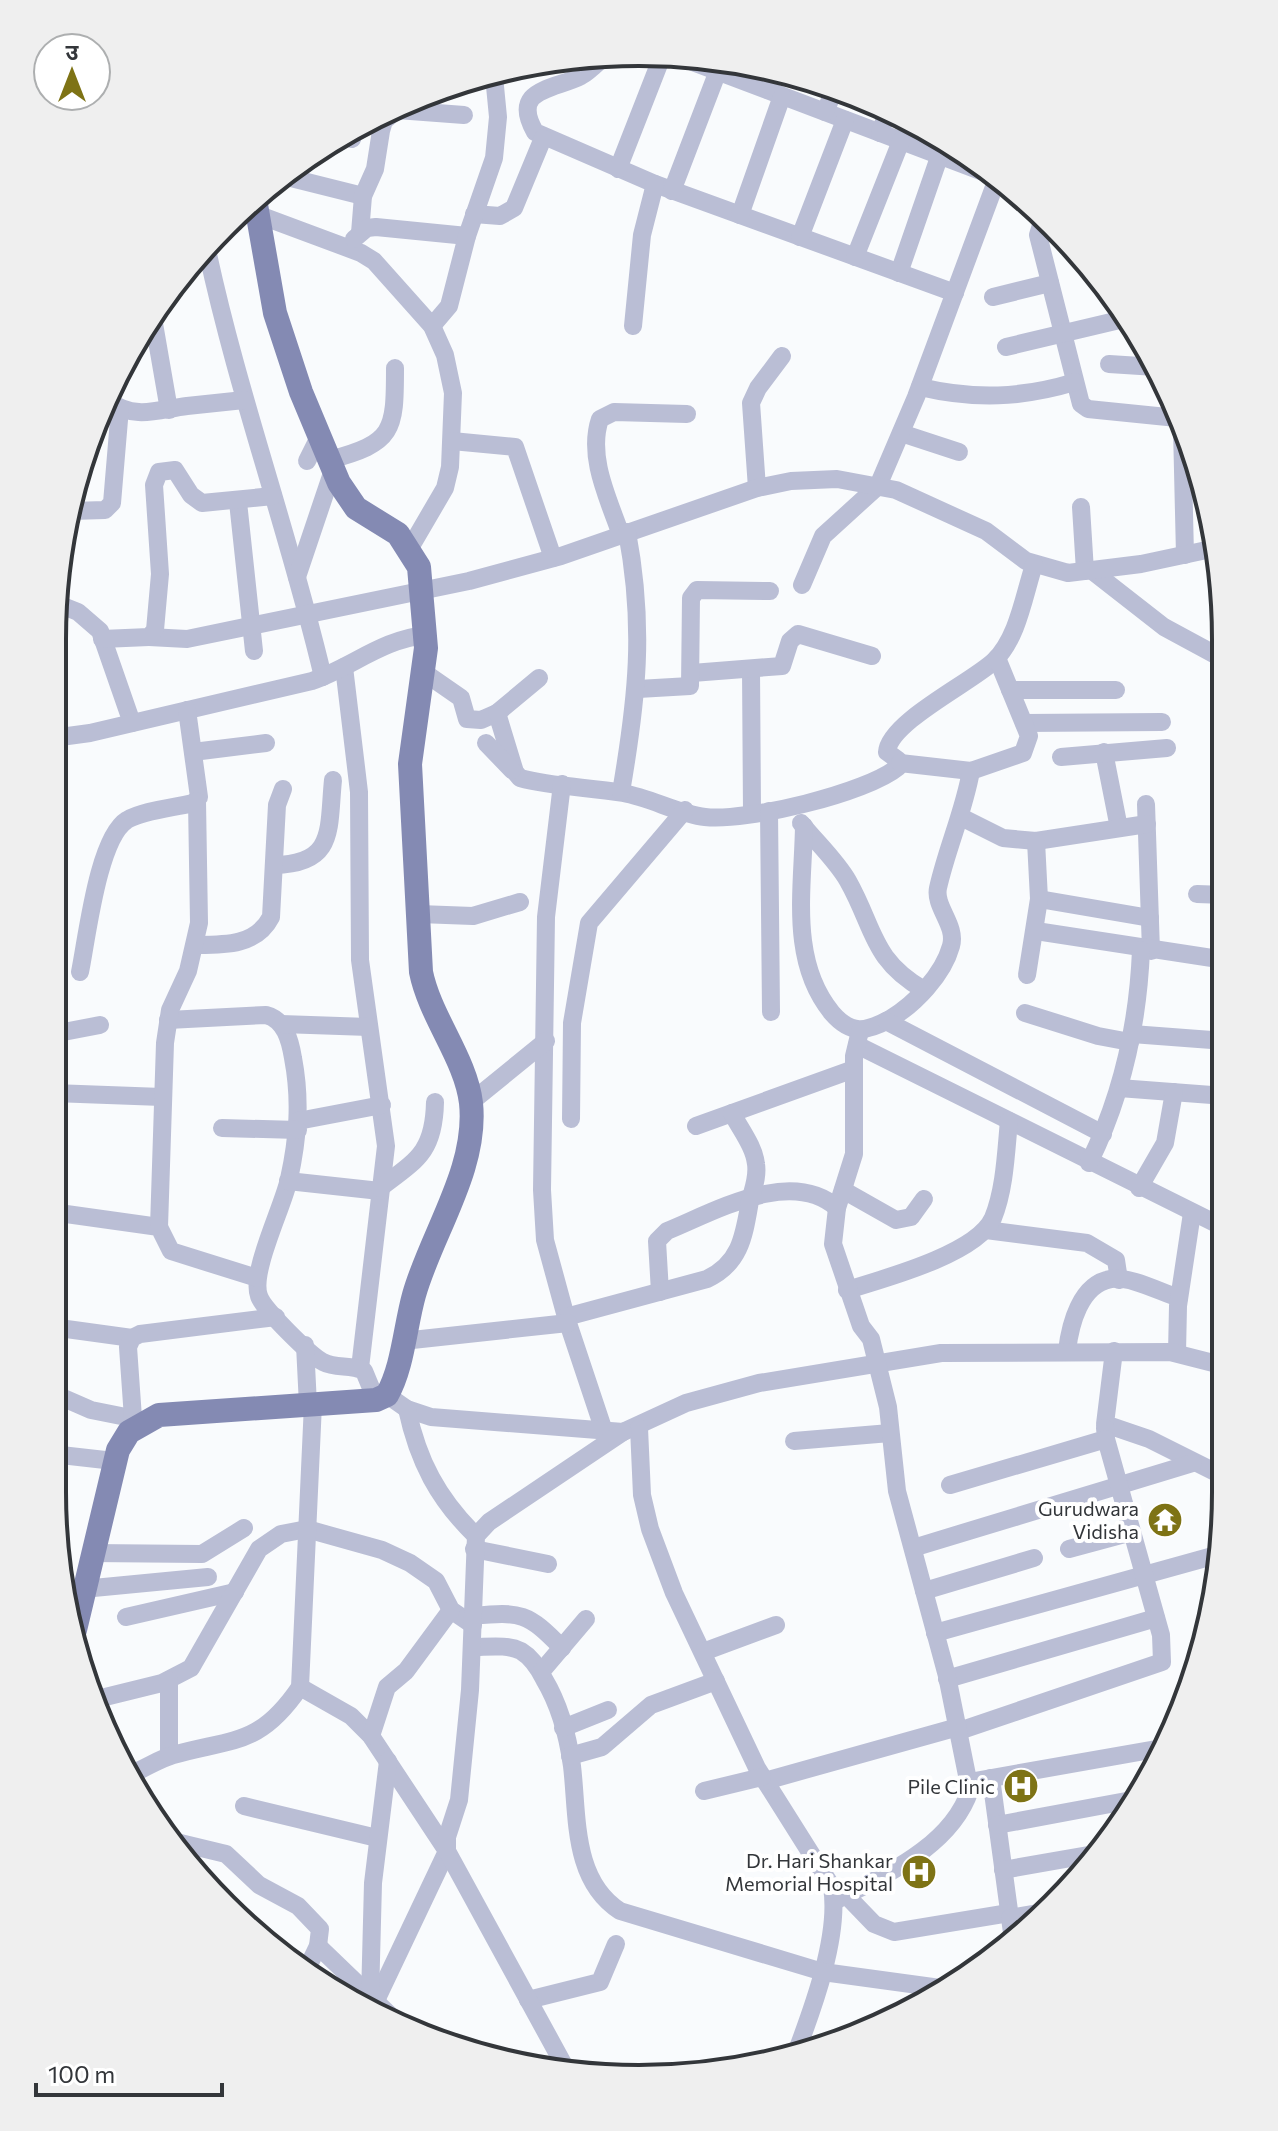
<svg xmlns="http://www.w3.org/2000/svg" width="1278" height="2131" viewBox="0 0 1278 2131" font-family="Commissioner,'Noto Sans Devanagari',sans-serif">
	<rect width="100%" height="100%" fill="#f9fbfd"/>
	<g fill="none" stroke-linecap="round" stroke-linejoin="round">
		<g stroke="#babed5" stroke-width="18">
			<path d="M606,55C598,62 590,71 581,76C554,90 510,88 535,132L655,184L955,293"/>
			<path d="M677,56L994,176"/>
			<path d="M768,90L775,70"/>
			<path d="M825,112L835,88"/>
			<path d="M880,133L888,110"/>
			<path d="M344,134L352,139"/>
			<path d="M618,169L663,54"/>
			<path d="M283,176L363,196"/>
			<path d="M672,191L721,63"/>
			<path d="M474,214L500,216L514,208L543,138"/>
			<path d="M259,215L361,253L374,261L432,326L445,355L453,393L450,467L445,488L410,548"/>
			<path d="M740,215L782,96"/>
			<path d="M1043,219L1038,235L1081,404L1088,409L1177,418"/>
			<path d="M360,233L363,196L375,169L381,131L384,121L397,110L464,115"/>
			<path d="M800,237L845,120"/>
			<path d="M354,239L367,228L376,227L467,236"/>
			<path d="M206,245C237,392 289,532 323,677"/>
			<path d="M855,257L901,141"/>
			<path d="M899,273L945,140"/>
			<path d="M993,297L1050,283"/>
			<path d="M152,312L169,410"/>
			<path d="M432,326L449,306L467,236L494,158L498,117L494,76"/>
			<path d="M633,326L642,235L655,184"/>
			<path d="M1006,347L1128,318"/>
			<path d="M1109,364L1156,367"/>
			<path d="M920,387C975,400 1022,398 1075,382"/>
			<path d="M108,401C136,420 156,410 187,406C206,404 225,402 244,400"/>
			<path d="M1182,428L1185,555"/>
			<path d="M901,433L959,452"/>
			<path d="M452,441L515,447L553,558"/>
			<path d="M329,460C394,443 395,431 395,368"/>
			<path d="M307,461L319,437"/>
			<path d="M757,488L751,403L758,388L782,356"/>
			<path d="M238,502L254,651"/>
			<path d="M1081,507L1085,571"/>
			<path d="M71,511L105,510L112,503L120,408"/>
			<path d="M621,535C609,500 587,457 600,419L614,412L687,414"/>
			<path d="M1091,570L1164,627L1225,660"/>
			<path d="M297,577L333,470"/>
			<path d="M802,585L823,536L878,486L916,397L997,179"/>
			<path d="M53,602L78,612L100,631L132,723"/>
			<path d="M149,637L187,639L469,581L561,556L757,488L791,481L837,479L896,490L986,531L1026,561L1068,573L1141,564L1216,548"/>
			<path d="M102,639L149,637L155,630L160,574L154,485L159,472L175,470L191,495L202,503L273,496"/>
			<path d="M344,667L359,792L360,960L386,1146L360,1368"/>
			<path d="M751,669L752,812"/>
			<path d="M422,671L461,698L467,719L481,720L497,713L515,772L520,778C553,787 589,787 623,793C651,798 679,814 705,817C746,822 867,793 898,767V760L887,752C889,722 972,682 994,661C1018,638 1024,595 1034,565"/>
			<path d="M692,673L782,666L790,641L798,634L872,656"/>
			<path d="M638,689L690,686L691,598L697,590L770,591"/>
			<path d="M1010,690H1116"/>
			<path d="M497,713L539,678"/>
			<path d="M1024,723L1162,722"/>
			<path d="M53,738L90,733L312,681C352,667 383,639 426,635"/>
			<path d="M486,743L512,770"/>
			<path d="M193,752L266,743"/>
			<path d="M1104,752L1119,828"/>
			<path d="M1061,757L1167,748"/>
			<path d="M900,763L971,771L1023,753L1029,736L997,658"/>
			<path d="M562,784L546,917L542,1190L545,1240L566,1317L604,1431"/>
			<path d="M621,792C637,699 645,627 627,532"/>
			<path d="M1146,804L1151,951"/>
			<path d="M769,811L771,1012"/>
			<path d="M961,817L1003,838L1036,841L1147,824"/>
			<path d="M801,823C816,842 836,860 848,881C875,929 871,959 924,990"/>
			<path d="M804,826C803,889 789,961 832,1013C851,1035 866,1032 890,1019C915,1004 943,975 951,946C957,925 934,907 938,888C947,848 964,811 971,771"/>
			<path d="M274,865C336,864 328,829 333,780"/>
			<path d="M1197,894L1225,895"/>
			<path d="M1039,899L1150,918"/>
			<path d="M419,914L473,916L520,902"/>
			<path d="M1036,931L1225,960"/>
			<path d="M195,945C224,945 256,946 271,917L277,805L283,789"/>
			<path d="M80,972C87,938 98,838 127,820C145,810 173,808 193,803L199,797L187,710"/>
			<path d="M1027,975L1039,899L1036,841"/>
			<path d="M1025,1013L1098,1036L1130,1042"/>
			<path d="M168,1020L266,1015C285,1020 290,1040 293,1058C301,1100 298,1138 289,1179C283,1207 250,1272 259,1296C263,1309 311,1356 323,1362C336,1369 351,1364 364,1371L376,1400"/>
			<path d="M886,1021L1103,1134"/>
			<path d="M281,1024L369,1027"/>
			<path d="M53,1034L100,1025"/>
			<path d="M1132,1034L1225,1041"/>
			<path d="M857,1045L1225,1228"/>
			<path d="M1119,1088L1225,1096"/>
			<path d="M53,1093L162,1097"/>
			<path d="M471,1102L546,1041"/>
			<path d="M571,1119L572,1023L589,923L685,810"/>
			<path d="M298,1121L382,1105"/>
			<path d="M696,1126L854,1069"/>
			<path d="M222,1128L298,1130"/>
			<path d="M1089,1163C1122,1096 1138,1024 1141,950"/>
			<path d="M1221,1170L1225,1158"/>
			<path d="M288,1181L380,1191"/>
			<path d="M380,1188C417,1160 434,1152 435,1102"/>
			<path d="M1139,1188L1165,1143L1174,1092"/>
			<path d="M843,1190L896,1220L911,1217L924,1199"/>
			<path d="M52,1212L159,1227L171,1251L257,1278"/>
			<path d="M159,1227L165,1043L170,1010L188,971L199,923L197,801"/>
			<path d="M986,1230L1087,1243L1116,1260L1119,1280"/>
			<path d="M847,1290C883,1279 977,1254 993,1218C1005,1189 1006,1151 1009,1121"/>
			<path d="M660,1292L657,1241L667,1231C714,1212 791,1167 837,1208"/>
			<path d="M566,1317L707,1279C741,1263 744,1235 750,1201C753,1189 758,1177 756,1164C754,1146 740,1129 732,1113"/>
			<path d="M52,1327L132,1338"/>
			<path d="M403,1341L568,1323"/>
			<path d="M305,1345L308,1405"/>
			<path d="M1067,1351C1070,1325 1080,1284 1111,1279C1131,1276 1160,1292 1179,1298"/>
			<path d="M1114,1351L1105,1424L1149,1439L1225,1477"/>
			<path d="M1177,1353L1178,1306L1192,1213"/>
			<path d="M52,1393L91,1410L141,1420"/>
			<path d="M387,1395L407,1409L431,1417L623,1432L686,1403L759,1383L941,1353L1170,1352L1225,1366"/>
			<path d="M407,1409C418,1461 438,1499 476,1536"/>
			<path d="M133,1418L128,1347L132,1338L140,1334L276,1317"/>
			<path d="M639,1428L642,1495L650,1529L674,1593L757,1768L832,1887C840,1935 813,2008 796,2053"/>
			<path d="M794,1441L890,1433"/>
			<path d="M52,1454L114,1461"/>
			<path d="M950,1485L1106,1439L1105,1428"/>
			<path d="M913,1548L1193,1463"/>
			<path d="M474,1549L548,1564"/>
			<path d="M1069,1549L1132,1532"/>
			<path d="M91,1553L202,1554L244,1528"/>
			<path d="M83,1589L208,1577"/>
			<path d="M924,1591L1034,1558"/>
			<path d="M473,1616C521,1611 528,1613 562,1648"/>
			<path d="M126,1617L235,1592"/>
			<path d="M935,1633L1220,1554"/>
			<path d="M472,1647C488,1647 507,1644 521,1651C531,1657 539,1669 544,1679C559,1704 568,1737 572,1766C578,1816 572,1880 620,1911L823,1972L940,1988"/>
			<path d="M703,1652L776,1625"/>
			<path d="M541,1672L586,1619"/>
			<path d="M947,1679L1156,1618"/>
			<path d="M300,1687L351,1716L371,1736L447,1851L372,2009"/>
			<path d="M93,1700L162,1683L191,1668L259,1549L281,1534L307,1529L382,1550L410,1563L436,1581L451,1610L473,1625"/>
			<path d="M563,1728L608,1710"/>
			<path d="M959,1731L1162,1662L1161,1635L1106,1439"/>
			<path d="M371,1736L387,1687L406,1671L451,1610"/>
			<path d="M169,1756V1680"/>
			<path d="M570,1756L602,1747L651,1705L716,1681"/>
			<path d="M133,1773C146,1768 159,1759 173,1755C234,1738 260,1746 300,1687L313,1404"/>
			<path d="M991,1778L1013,1940"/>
			<path d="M765,1781L958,1727"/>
			<path d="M969,1782L1162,1748"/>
			<path d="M704,1791L762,1777"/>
			<path d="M244,1806L377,1838"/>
			<path d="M997,1825L1137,1799"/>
			<path d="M168,1840L226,1854L259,1885L298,1906L320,1929L318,1946L305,1973"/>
			<path d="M1003,1870L1094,1854"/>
			<path d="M846,1895L874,1924L894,1932L1009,1913"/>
			<path d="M835,1901C884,1875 951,1847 970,1790L947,1676L897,1491L888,1407L871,1339L861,1326L833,1244L837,1208L854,1154V1056L860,1031"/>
			<path d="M1010,1918L1038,1913"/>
			<path d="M318,1946L395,2020"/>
			<path d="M370,1998L373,1883L388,1761"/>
			<path d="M528,2000L600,1982L616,1944"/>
			<path d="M565,2067L447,1851V1837L459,1800L470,1690L476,1536L489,1522L623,1432"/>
		</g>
		<g stroke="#848ab3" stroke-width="24">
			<path d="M75,1630L118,1450L129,1432L159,1415L376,1400L387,1395C403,1367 405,1327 414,1295C431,1234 478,1169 471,1103C466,1059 430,1017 421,972L410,764L426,648L419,567L398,534L356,508L339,483L301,392L275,313L255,199"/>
			<path d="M633,2078H645"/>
		</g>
	</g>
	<defs>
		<symbol id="temple-disc" viewBox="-11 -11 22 22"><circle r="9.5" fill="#7e7315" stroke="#fff"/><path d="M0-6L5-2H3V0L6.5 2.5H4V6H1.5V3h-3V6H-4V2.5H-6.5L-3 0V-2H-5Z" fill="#fff"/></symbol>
		<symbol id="hospital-disc" viewBox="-11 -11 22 22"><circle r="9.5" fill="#7e7315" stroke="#fff"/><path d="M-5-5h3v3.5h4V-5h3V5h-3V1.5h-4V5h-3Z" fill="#fff"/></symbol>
	</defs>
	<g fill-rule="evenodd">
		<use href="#temple-disc" x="1145" y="1500" width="40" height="40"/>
		<use href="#hospital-disc" x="1001" y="1766" width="40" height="40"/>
		<use href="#hospital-disc" x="899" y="1852" width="40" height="40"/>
	</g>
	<g text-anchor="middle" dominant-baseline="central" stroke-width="8" stroke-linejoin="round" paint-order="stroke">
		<g font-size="20" fill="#33363a" stroke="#fff" text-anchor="end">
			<text x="1139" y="1508">Gurudwara<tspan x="1139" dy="23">Vidisha</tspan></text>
			<text x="995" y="1786">Pile Clinic</text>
			<text x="893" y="1860">Dr. Hari Shankar<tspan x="893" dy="23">Memorial Hospital</tspan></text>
		</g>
	</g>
	<path d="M0 0H1278V2131H0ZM639 66H639A573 573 0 0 1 1212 639V1492A573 573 0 0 1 639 2065H639A573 573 0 0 1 66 1492V639A573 573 0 0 1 639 66Z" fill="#efefef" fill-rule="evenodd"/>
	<path fill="none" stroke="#33363a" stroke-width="4" d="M639 66H639A573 573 0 0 1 1212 639V1492A573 573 0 0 1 639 2065H639A573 573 0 0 1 66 1492V639A573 573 0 0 1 639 66Z"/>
	<g transform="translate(72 72)"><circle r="38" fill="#ffffff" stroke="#adafb0" stroke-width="2"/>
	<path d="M0-6L14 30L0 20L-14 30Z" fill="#7e7315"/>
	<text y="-12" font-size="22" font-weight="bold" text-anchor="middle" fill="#33363a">उ</text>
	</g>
	<path d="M36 2083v12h186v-12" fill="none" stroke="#33363a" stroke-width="4"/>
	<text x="48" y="2083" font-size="24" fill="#33363a" stroke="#ffffff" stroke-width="6" paint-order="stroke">100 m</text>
</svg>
